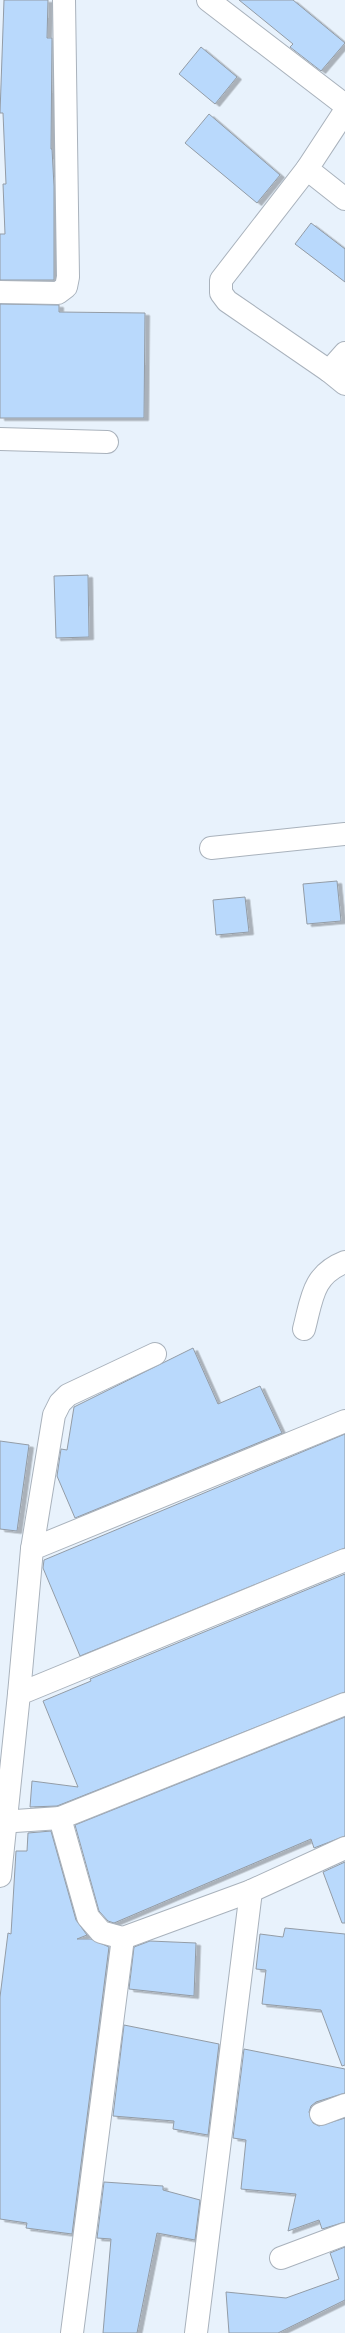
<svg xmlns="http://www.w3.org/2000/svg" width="345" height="2333" viewBox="0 0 345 2333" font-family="'Sofia Sans Condensed',sans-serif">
	<defs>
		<filter id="shadow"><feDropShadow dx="4.5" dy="2.5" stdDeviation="0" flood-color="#0004"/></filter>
	</defs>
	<rect width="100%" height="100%" fill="#e8f2fc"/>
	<g fill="#b9d9fc" stroke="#939ca6" filter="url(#shadow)">
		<path d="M4,0H48L47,38H52L51,149H52L54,186V280H0V234H5L3,184H6L3,113H0Z"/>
		<path d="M239,0H293L345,43L321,71L290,47L293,44Z"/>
		<path d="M201,47L237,77L215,104L179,74Z"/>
		<path d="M209,114L280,175L257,203L185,143Z"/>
		<path d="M311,223L345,249V282L295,244Z"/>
		<path d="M0,304L59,305V312L145,313L144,418H0Z"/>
		<path d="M88,575L89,637L56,638L54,576Z"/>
		<path d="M337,881L341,921L307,924L303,884Z"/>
		<path d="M245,897L249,932L216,935L213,900Z"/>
		<path d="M193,1348L218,1404L260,1386L282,1433L75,1518L57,1476L61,1449L67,1450L74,1407Z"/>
		<path d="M345,1434V1548L80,1656L43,1568L44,1560Z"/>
		<path d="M0,1441L29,1445L17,1531L0,1529Z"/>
		<path d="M345,1574V1692L57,1806L30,1807L32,1781L78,1787L43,1701L91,1681L90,1679Z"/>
		<path d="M345,1717V1836L314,1848L311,1839L114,1923L108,1921L99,1911L75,1825Z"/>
		<path d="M51,1831L76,1920L87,1935L77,1939H91L109,1947L72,2234L26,2228L27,2223L0,2219V1997L8,1933L11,1934L16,1851H27L28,1833Z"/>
		<path d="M345,1862V1923H342L323,1872Z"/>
		<path d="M285,1928L345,1934V2065L342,2066L321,2010L262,2004L266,1970L256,1969L260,1934L283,1937Z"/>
		<path d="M150,1941L196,1943L194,1996L129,1989L134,1947Z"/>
		<path d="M124,2025L219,2044L208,2135L173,2129L174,2121L113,2116Z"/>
		<path d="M244,2049L345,2069V2093L316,2102L311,2106L309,2112L313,2123L319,2126L345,2118V2222L322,2229L319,2220L288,2231L296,2194L241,2189L246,2140L233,2138Z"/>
		<path d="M104,2182L163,2186V2190L200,2200L195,2240L157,2233L137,2333H103L111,2239L97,2238Z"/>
		<path d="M345,2247V2300L278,2333H229L226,2292L286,2298L339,2279L330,2253Z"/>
	</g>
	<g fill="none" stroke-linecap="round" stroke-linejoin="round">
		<defs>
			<g id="minor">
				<path d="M208,0L345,105"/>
				<path d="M345,111L307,169L345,199"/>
				<path d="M307,169L221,280V293L227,301L329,371"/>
				<path d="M0,292L58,293L66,287L68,277L64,0"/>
				<path d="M345,353L329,371L345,384"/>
				<path d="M0,439L107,442"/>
				<path d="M211,848L345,834"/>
				<path d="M304,1329C312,1299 312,1275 345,1262"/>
				<path d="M32,1549L54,1415L60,1403L68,1395L155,1354"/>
				<path d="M19,1694L32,1549L345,1421"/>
				<path d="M345,1704L60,1818L88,1917L101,1932L123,1938L251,1891L345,1848"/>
				<path d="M0,1822L60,1818"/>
				<path d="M0,1876L19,1694L345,1560"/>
				<path d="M321,2114L345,2105"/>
				<path d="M281,2258L345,2234"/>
				<path d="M72,2333L123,1938"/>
				<path d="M196,2333L251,1891"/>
			</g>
		</defs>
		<use href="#minor" stroke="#a9b2bc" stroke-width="24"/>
		<use href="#minor" stroke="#fff" stroke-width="22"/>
	</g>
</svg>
